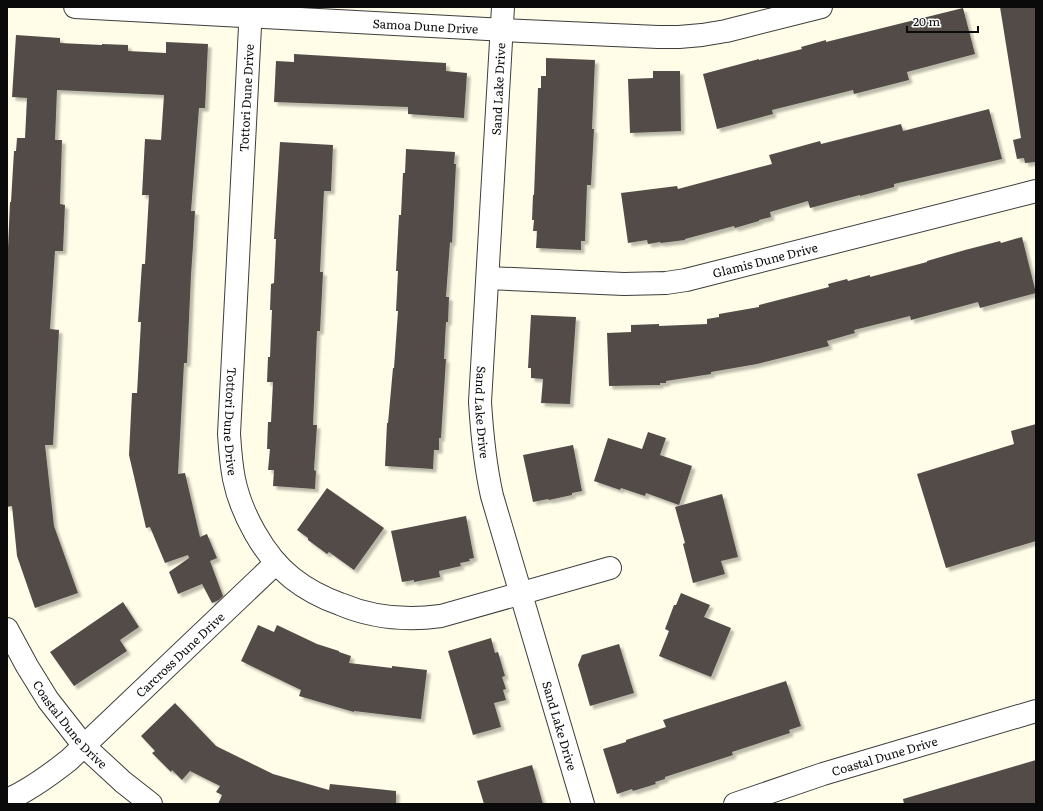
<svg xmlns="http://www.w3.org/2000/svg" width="1043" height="811" viewBox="0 0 1043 811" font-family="Literata,serif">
	<defs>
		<filter id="shadow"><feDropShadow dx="3.5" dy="3.5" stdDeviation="1" flood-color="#0004"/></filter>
	</defs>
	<rect width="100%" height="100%" fill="#fffce7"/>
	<g fill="#534c47" filter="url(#shadow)">
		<path d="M1000,7H1036V162L1025,163L1024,158L1017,159L1013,140L1021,138Z"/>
		<path d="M963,8L975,54L907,72L909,80L854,94L853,90L772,110L773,114L717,129L703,74L759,59V60L802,49L801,47L826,40V42Z"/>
		<path d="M16,35L60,38V43L102,45V44L128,45V51L166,53V42L208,44L205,108H199L191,211H195L193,246L191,275L187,363H184L178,474L185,473L200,537L207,534L217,558L210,561L223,596L219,600L212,603L202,584L178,594L169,572L189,558L188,555L165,563L150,527L146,528L129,455L132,393H137L141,322H138L142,264H145L149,195H142L145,139L161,140L164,95L57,90L55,140H62L60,204L65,205L63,251H55L50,329L59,330L53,445H45L54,526L78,593L35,608L17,556L12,506L7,507V269L8,248L10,202H11L14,151H16L17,138H25L27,98L12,97Z"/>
		<path d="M294,54L446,63V71L467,73L464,118L408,114V107L274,102L276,61L294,62Z"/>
		<path d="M546,58L595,60L592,129H594L591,185H587L585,241H581V250L536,248L537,231H533L534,220H532L533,195H534L538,88H541V76H546Z"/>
		<path d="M653,71H680L681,131L630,133L628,79L653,78Z"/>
		<path d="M989,109L1002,159L894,184V187L860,196V195L810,208L808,201L770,212L771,217L759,220V221L735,228L734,226L685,239V240L661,243L660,242L648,244L647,240L628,243L621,193L677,186L678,189L772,164L769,155L820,141L821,144L901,124L903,131Z"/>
		<path d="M280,142L333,145L331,191H324L320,272H323L320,331H317L313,425H317L314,470L316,471L315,489L273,486L274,470H268L270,449H267L268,422H271L273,382H267L268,357H270L272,310H270L271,284L274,283L276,239H274Z"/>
		<path d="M406,149L455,152L454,164H456L452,243L450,242L446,297H449L448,322H446L444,359H446L441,438H439V450H434L433,469L385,466L387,423H388L393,368H394L398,311H396L398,271H396L399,215H401L403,173H405Z"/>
		<path d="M1022,237L1036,293L980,308L978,302L911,320L910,316L854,330L855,333L827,341L829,346L757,364L711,372V374L666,381V383H660V385L609,386L607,333L631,332V325L659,324V326L707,324V319L719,317V314L759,307V305L829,287L828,284L847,279L848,281L870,275V277L927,262V261L965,250L1000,241L1001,243Z"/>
		<path d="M531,315L576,317L570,404L541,403L543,379L531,378V368H528Z"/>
		<path d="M1036,424V541L946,568L917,474L1014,444L1011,431Z"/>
		<path d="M648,432L666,438L660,455L692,466L679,505L646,493L645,496L621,488L620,490L594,481L608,438L642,449Z"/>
		<path d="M573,445L582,491L572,493V495L549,500L548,499L533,502L523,455Z"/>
		<path d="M327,488L384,528L354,570L329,552L327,554L308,540V538L297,530Z"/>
		<path d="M722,494L738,557L721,561L725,574L693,583L683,544L685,543L675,507Z"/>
		<path d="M466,516L474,558L469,559L470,561L460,563L461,566L439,571L440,577L414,582V580L402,582L391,531Z"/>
		<path d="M681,593L710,605L704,617L731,628L711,677L659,656L669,631L665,629L674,605H676Z"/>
		<path d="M123,602L139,627L120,640L127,651L74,686L50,652Z"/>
		<path d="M258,625L274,632L277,625L317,644L339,651V652L351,656L349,663L392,668V666L427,670L421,719L354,711V712L299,696L301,690L241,661Z"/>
		<path d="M491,638L495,653L498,652L505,676L502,677L506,689L503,690L506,700L494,703L501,727L473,735L448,651Z"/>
		<path d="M619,644L634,693L590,706L578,665L582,655Z"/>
		<path d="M786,681L801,726L789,730L790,733L732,752L733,755L665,777V779L655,782L656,784L633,791L632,789L617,794L603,749L626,742V740L666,727L663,720Z"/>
		<path d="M175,703L216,746L273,774L329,790L330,784L396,791V804H218L222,795L216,792L220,786L190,771L182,780L172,770L171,772L152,753L155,751L141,736Z"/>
		<path d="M1036,760V804H904L903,799Z"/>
		<path d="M532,765L543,804H484L477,781Z"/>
	</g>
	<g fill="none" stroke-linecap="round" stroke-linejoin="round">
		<defs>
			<g id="street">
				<path id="s1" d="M75,7L523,31L658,37H679L702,35L726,31L821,7"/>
				<path id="s2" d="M251,7L229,434C230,449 231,464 234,479C241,513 264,556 292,578C306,589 323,598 340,604C373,618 405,621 441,616L610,568"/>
				<path id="s3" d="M503,7L480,402C482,434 485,465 492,496L583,804"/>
				<path id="s4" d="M488,278L624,284L666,283L686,280L1036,191"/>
				<path id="s5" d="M7,629L27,666L48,700L84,746L123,782L151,804"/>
				<path id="s6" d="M7,800C30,790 50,775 69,760L276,563"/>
				<path id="s7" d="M735,804L823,774L1036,711"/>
			</g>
		</defs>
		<use href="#street" stroke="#3d3d3d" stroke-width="24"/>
		<use href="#street" stroke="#fff" stroke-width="22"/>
	</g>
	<g text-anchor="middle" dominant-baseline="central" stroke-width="4" stroke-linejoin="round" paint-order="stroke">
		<g font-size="12" fill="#0a0a0a" stroke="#fff">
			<text stroke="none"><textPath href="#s1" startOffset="351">Samoa Dune Drive</textPath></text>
			<text transform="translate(498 89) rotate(-87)">Sand Lake Drive</text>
			<text transform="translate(246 98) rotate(-87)">Tottori Dune Drive</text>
			<text stroke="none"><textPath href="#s4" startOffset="280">Glamis Dune Drive</textPath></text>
			<text stroke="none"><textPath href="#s3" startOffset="406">Sand Lake Drive</textPath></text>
			<text stroke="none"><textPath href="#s2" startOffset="415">Tottori Dune Drive</textPath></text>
			<text stroke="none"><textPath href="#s6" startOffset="227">Carcross Dune Drive</textPath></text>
			<text stroke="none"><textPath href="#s5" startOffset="115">Coastal Dune Drive</textPath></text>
			<text stroke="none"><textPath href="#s3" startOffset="730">Sand Lake Drive</textPath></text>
			<text stroke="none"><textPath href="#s7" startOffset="157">Coastal Dune Drive</textPath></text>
		</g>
	</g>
	<rect width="1043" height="811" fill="none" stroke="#0a0a0a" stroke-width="16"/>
	<path d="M907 26v6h71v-6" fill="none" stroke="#0a0a0a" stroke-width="2"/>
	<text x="913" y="26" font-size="12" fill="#0a0a0a" stroke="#ffffff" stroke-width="3" paint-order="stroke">20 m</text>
</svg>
